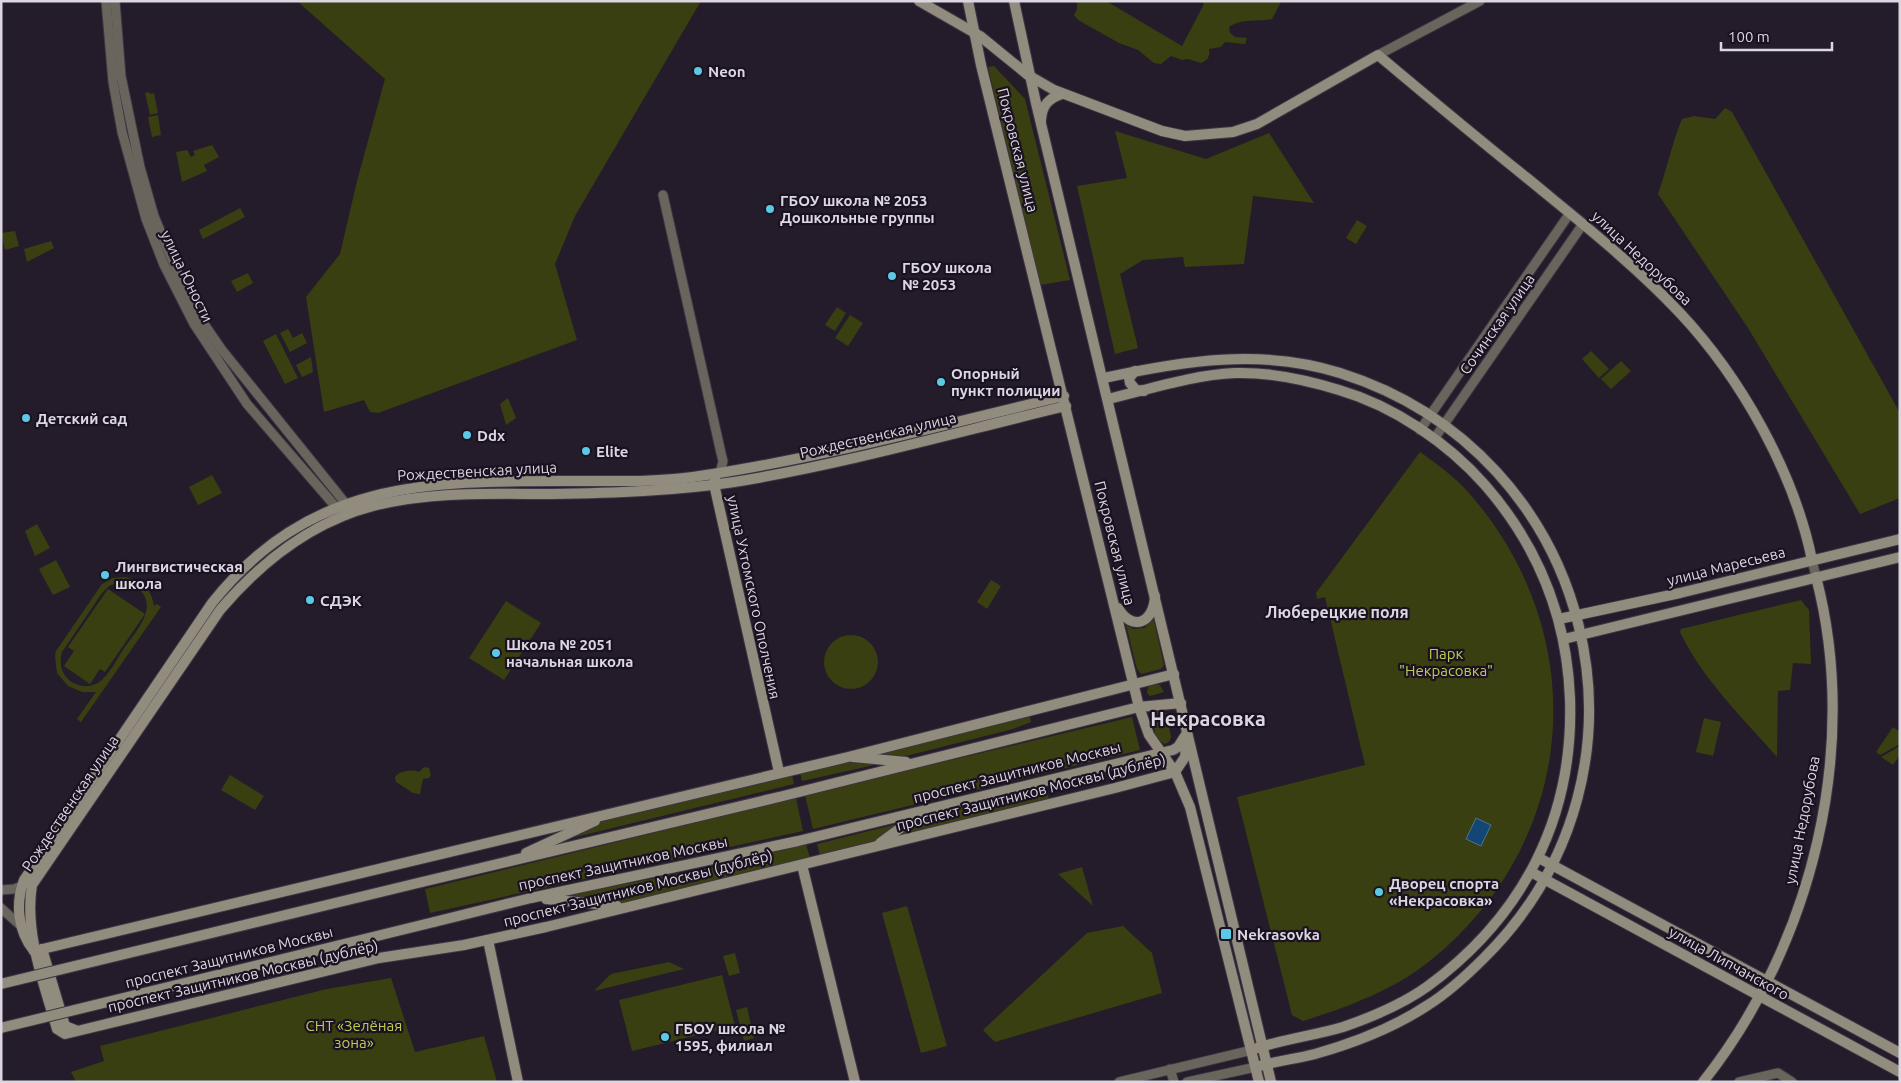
<svg xmlns="http://www.w3.org/2000/svg" width="1901" height="1083" viewBox="0 0 1901 1083" font-family="Ubuntu,sans-serif">
	<rect width="100%" height="100%" fill="#241c2b"/>
	<g fill="#393f10" fill-rule="evenodd">
		<path d="M297,1H701L575,216L555,264L577,340L378,413L370,412L364,400L324,412L306,297L340,254L357,181L385,79Z"/>
		<path d="M1077,1H1106L1182,46L1204,4L1200,1L1281,2L1272,19C1258,22 1241,18 1229,27L1230,33L1235,37L1247,38L1245,44L1225,42L1221,47L1209,49C1210,57 1208,60 1201,63L1188,59L1182,60L1171,56L1161,64L1154,63L1138,50L1119,43L1078,20L1074,15L1077,9Z"/>
		<path d="M994,66L1025,99L1070,280L1040,285L988,67Z"/>
		<path d="M149,92L150,94L154,93L158,113L150,115L145,93Z"/>
		<path d="M1725,108L1732,112L1900,413V498L1860,514L1748,328L1658,194C1667,169 1672,143 1682,119L1694,116L1715,119Z"/>
		<path d="M158,115L161,135L152,137L148,117Z"/>
		<path d="M1115,131L1206,159L1269,133L1314,203L1253,196L1244,264L1185,267L1183,257L1143,260L1120,274L1138,348L1115,354L1077,186L1127,178Z"/>
		<path d="M212,145L219,157L204,165L207,171L182,182L176,152L187,150L191,157L195,155L193,151Z"/>
		<path d="M240,208L245,217L203,239L199,230Z"/>
		<path d="M1357,220L1367,226L1356,244L1346,238Z"/>
		<path d="M15,231L19,246L5,250L1,233Z"/>
		<path d="M51,241L54,248L27,262L24,249Z"/>
		<path d="M248,273L253,283L237,292L231,281Z"/>
		<path d="M837,307L846,313L835,331L825,325Z"/>
		<path d="M850,315L863,323L848,346L835,338Z"/>
		<path d="M288,329L293,338L302,333L307,343L290,352L280,333Z"/>
		<path d="M276,334L298,378L285,384L263,341Z"/>
		<path d="M1591,351L1609,369L1599,378L1582,359Z"/>
		<path d="M311,357L313,372L302,377L296,365Z"/>
		<path d="M1621,361L1631,371L1611,389L1601,379Z"/>
		<path d="M508,398L516,418L506,425L500,404Z"/>
		<path d="M1420,452C1437,464 1455,477 1469,493C1596,638 1578,845 1426,964C1391,991 1345,1008 1303,1021L1292,1015L1237,797L1365,765L1325,597L1317,599L1316,593Z"/>
		<path d="M212,475L222,493L198,505L189,487Z"/>
		<path d="M37,524L50,548L35,556L25,531Z"/>
		<path d="M56,560L70,587L53,595L39,569Z"/>
		<path d="M124,577C141,579 152,590 154,606L157,604L161,607L81,722L77,719L96,692H82L68,686L57,673L55,656L56,651L102,584L113,578ZM119,582C127,582 134,584 140,590C159,609 134,633 123,650C116,660 109,676 98,683C89,688 77,687 69,680C61,673 59,662 62,652L102,593L109,586Z"/>
		<path d="M991,580L1001,586L987,609L977,602Z"/>
		<path d="M108,589L145,614L105,672L100,669L90,684L64,666L74,651L68,647Z"/>
		<path d="M1801,600L1809,610L1811,664L1793,663L1790,690L1778,691L1777,757C1742,717 1703,680 1680,632L1681,629Z"/>
		<path d="M506,601L541,623L504,680L469,658Z"/>
		<path d="M1153,617L1164,665L1161,669L1141,674L1137,669L1126,625L1133,629L1145,628Z"/>
		<circle cx="851" cy="662" r="27"/>
		<path d="M1153,684L1160,685L1164,692L1150,696L1147,693L1148,687Z"/>
		<path d="M1157,711L1166,713L1171,737L1169,742L1165,744L1156,739L1152,718Z"/>
		<path d="M1029,714L1031,722L1013,729L906,756H892L870,753Z"/>
		<path d="M1132,717L1140,750L813,829L805,795Z"/>
		<path d="M1704,718L1721,722L1713,756L1696,752Z"/>
		<path d="M1893,727L1900,732V744L1880,755L1876,752Z"/>
		<path d="M1900,746V755L1893,765L1881,757Z"/>
		<path d="M850,759L879,764L802,781L800,771Z"/>
		<path d="M424,767L429,768L431,775L429,778L423,779L420,794L413,793L396,782L395,777C399,771 412,769 419,772Z"/>
		<path d="M791,772L794,784L559,841L613,815Z"/>
		<path d="M230,775L264,796L255,810L221,790Z"/>
		<path d="M1047,791L1049,799L890,840L925,816L1026,792Z"/>
		<path d="M796,798L803,831L430,913L425,889Z"/>
		<path d="M901,823L875,842L820,855L817,844Z"/>
		<path d="M806,844L810,858L624,903L561,896L715,867Z"/>
		<path d="M1082,867L1093,906L1058,874Z"/>
		<path d="M907,906L947,1046L921,1053L882,913Z"/>
		<path d="M1123,926L1152,953L1162,993L995,1042L983,1030L1087,933Z"/>
		<path d="M735,953L740,973L729,976L723,956Z"/>
		<path d="M669,962L684,969L594,991L611,974Z"/>
		<path d="M722,975L735,1026L632,1051L619,1000Z"/>
		<path d="M391,978L415,1052L484,1036L497,1082H76L71,1072L104,1061L100,1046L327,989Z"/>
		<path d="M747,1007L754,1038L744,1041L736,1010Z"/>
	</g>
	<path fill="#144674" stroke="#507195" d="M1476,818L1491,825L1481,846L1466,839Z"/>
	<g fill="none" stroke-linecap="round" stroke-linejoin="round">
		<defs>
			<g id="street">
				<path d="M106,1L113,82L122,132L146,219L164,265L194,324L247,404L341,513"/>
				<path d="M115,1L121,76L140,167L154,216L180,279L200,318L222,350L350,509"/>
				<path d="M1378,55L1480,1"/>
				<path d="M663,195L721,453L723,461L720,473"/>
				<path d="M1420,430L1570,213"/>
				<path d="M1434,439L1583,224"/>
				<path d="M1812,560L1816,577"/>
				<path d="M1,890L14,889L22,886"/>
				<path d="M1,908L21,926"/>
				<path d="M1170,1069L1174,1082"/>
				<path d="M1119,1082L1252,1050"/>
				<path d="M1187,1082L1256,1067"/>
				<path d="M1739,1082L1778,1073L1792,1082"/>
			</g>
			<g id="secondary">
				<path d="M919,1L980,36L1028,75L1054,90L1162,131L1185,136L1233,132L1257,124L1378,55C1428,97 1477,138 1527,178C1579,221 1633,263 1680,313C1741,378 1794,472 1812,560"/>
				<path d="M968,1L981,65L1139,707L1149,735L1175,772L1190,807L1259,1082"/>
				<path d="M1014,1L1036,103L1271,1082"/>
				<path d="M1041,120C1042,105 1049,98 1062,94"/>
				<path d="M1135,371L1129,378L1130,383L1136,390L1144,391"/>
				<path d="M1104,378C1182,361 1262,348 1340,373C1594,453 1674,770 1484,958C1467,975 1449,992 1428,1005C1395,1027 1354,1043 1315,1054C1296,1059 1275,1061 1256,1067"/>
				<path d="M1108,399C1150,389 1192,375 1235,373C1269,372 1307,380 1339,390C1394,406 1448,443 1485,485C1539,547 1567,617 1570,699C1574,818 1523,916 1428,986C1403,1004 1372,1017 1343,1027C1313,1036 1281,1039 1252,1050"/>
				<path d="M1066,406C957,432 845,464 734,482C674,491 612,493 551,494C492,494 431,491 373,506C312,522 260,563 220,610L32,885C24,932 44,984 57,1029L65,1034L379,958L464,945L546,927L1115,788L1175,772L1185,757L1187,733"/>
				<path d="M715,478L714,484L779,772"/>
				<path d="M1118,608C1133,633 1154,622 1155,596"/>
				<path d="M1559,619L1680,593L1900,539"/>
				<path d="M1564,639L1900,557"/>
				<path d="M853,757L906,762"/>
				<path d="M880,843L921,813"/>
				<path d="M526,853L595,821"/>
				<path d="M1539,858L1900,1053"/>
				<path d="M802,865L855,1082"/>
				<path d="M1531,872L1900,1072"/>
				<path d="M422,882L783,796L1139,707L1181,703"/>
				<path d="M546,899L617,906"/>
				<path d="M434,922L531,898L798,841L1173,750L1178,747L1187,733"/>
				<path d="M488,940L518,1082"/>
				<path d="M42,949L65,1026L75,1030"/>
				<path d="M34,951C18,931 15,904 24,880L212,603C312,477 434,481 581,481C618,481 657,482 693,477C818,459 941,425 1064,396"/>
				<path d="M34,951L848,757L1174,674"/>
				<path d="M1703,1082C1812,945 1861,748 1816,577"/>
			</g>
		</defs>
		<use href="#street" stroke="#3e3644" stroke-width="11"/>
		<use href="#secondary" stroke="#3e3644" stroke-width="12"/>
		<use href="#street" stroke="#69655c" stroke-width="9"/>
		<use href="#secondary" stroke="#928c7e" stroke-width="10"/>
		<defs>
			<g id="secondary-bridge">
				<path d="M1,984L422,882"/>
				<path d="M1,1028L434,922"/>
			</g>
		</defs>
		<use href="#secondary-bridge" stroke="#3e3644" stroke-width="12" stroke-linecap="butt"/>
		<use href="#secondary-bridge" stroke="#928c7e" stroke-width="10"/>
	</g>
	<g fill="#5bc8e6" stroke="#1b1221" stroke-width="2">
		<circle cx="698" cy="71" r="5"/>
		<circle cx="770" cy="209" r="5"/>
		<circle cx="892" cy="276" r="5"/>
		<circle cx="941" cy="382" r="5"/>
		<circle cx="26" cy="418" r="5"/>
		<circle cx="467" cy="435" r="5"/>
		<circle cx="586" cy="451" r="5"/>
		<circle cx="105" cy="575" r="5"/>
		<circle cx="310" cy="600" r="5"/>
		<circle cx="496" cy="653" r="5"/>
		<circle cx="1379" cy="892" r="5"/>
		<rect x="1220" y="928" width="12" height="12" rx="2.5"/>
		<circle cx="665" cy="1037" r="5"/>
	</g>
	<g text-anchor="middle" dominant-baseline="central" stroke-width="4.5" stroke-linejoin="round" paint-order="stroke">
		<g font-size="15" font-weight="bold" fill="#dcd6e1" stroke="#1b1221" text-anchor="start">
			<text x="708" y="71">Neon</text>
			<text x="780" y="200">ГБОУ школа № 2053<tspan x="780" dy="17">Дошкольные группы</tspan></text>
			<text x="902" y="267">ГБОУ школа<tspan x="902" dy="17">№ 2053</tspan></text>
			<text x="951" y="373">Опорный<tspan x="951" dy="17">пункт полиции</tspan></text>
			<text x="36" y="418">Детский сад</text>
			<text x="477" y="435">Ddx</text>
			<text x="596" y="451">Elite</text>
			<text x="115" y="566">Лингвистическая<tspan x="115" dy="17">школа</tspan></text>
			<text x="320" y="600">СДЭК</text>
			<text x="506" y="644">Школа № 2051<tspan x="506" dy="17">начальная школа</tspan></text>
			<text x="1389" y="883">Дворец спорта<tspan x="1389" dy="17">«Некрасовка»</tspan></text>
			<text x="1237" y="934">Nekrasovka</text>
			<text x="675" y="1028">ГБОУ школа №<tspan x="675" dy="17">1595, филиал</tspan></text>
		</g>
		<g font-size="15" fill="#dcd6e1" stroke="#1b1221">
			<text transform="translate(1018 150) rotate(76)">Покровская улица</text>
			<text transform="translate(1642 258) rotate(43)">улица Недорубова</text>
			<text transform="translate(187 276) rotate(64)">улица Юности</text>
			<text transform="translate(1497 324) rotate(-55)">Сочинская улица</text>
			<text transform="translate(878 435) rotate(-13)">Рождественская улица</text>
			<text transform="translate(477 471) rotate(-3)">Рождественская улица</text>
			<text transform="translate(1115 543) rotate(76)">Покровская улица</text>
			<text transform="translate(1726 566) rotate(-14)">улица Маресьева</text>
			<text transform="translate(754 597) rotate(78)">улица Ухтомского Ополчения</text>
			<text transform="translate(1017 772) rotate(-14)">проспект Защитников Москвы</text>
			<text transform="translate(1031 792) rotate(-14)">проспект Защитников Москвы (дублёр)</text>
			<text transform="translate(70 803) rotate(-56)">Рождественская улица</text>
			<text transform="translate(1802 820) rotate(-79)">улица Недорубова</text>
			<text transform="translate(623 863) rotate(-12)">проспект Защитников Москвы</text>
			<text transform="translate(638 888) rotate(-14)">проспект Защитников Москвы (дублёр)</text>
			<text transform="translate(229 957) rotate(-14)">проспект Защитников Москвы</text>
			<text transform="translate(1729 963) rotate(29)">улица Липчанского</text>
			<text transform="translate(243 976) rotate(-13)">проспект Защитников Москвы (дублёр)</text>
		</g>
		<g font-size="15" fill="#bdcd51" stroke="#1b1221">
			<text x="1446" y="653">Парк<tspan x="1446" dy="17">"Некрасовка"</tspan></text>
			<text x="354" y="1025">СНТ «Зелёная<tspan x="354" dy="17">зона»</tspan></text>
		</g>
		<g font-size="16" font-weight="bold" fill="#dcd6e1" stroke="#1b1221">
			<text x="1337" y="612">Люберецкие поля</text>
		</g>
		<g font-size="20" font-weight="bold" fill="#dcd6e1" stroke="#1b1221">
			<text x="1208" y="718">Некрасовка</text>
		</g>
	</g>
	<rect width="1901" height="1083" fill="none" stroke="#dcd6e1" stroke-width="5"/>
	<path d="M1721 42v8h111v-8" fill="none" stroke="#dcd6e1" stroke-width="2.5"/>
	<text x="1728" y="42" font-size="15" fill="#dcd6e1" stroke="#1b1221" stroke-width="4" paint-order="stroke">100 m</text>
</svg>
